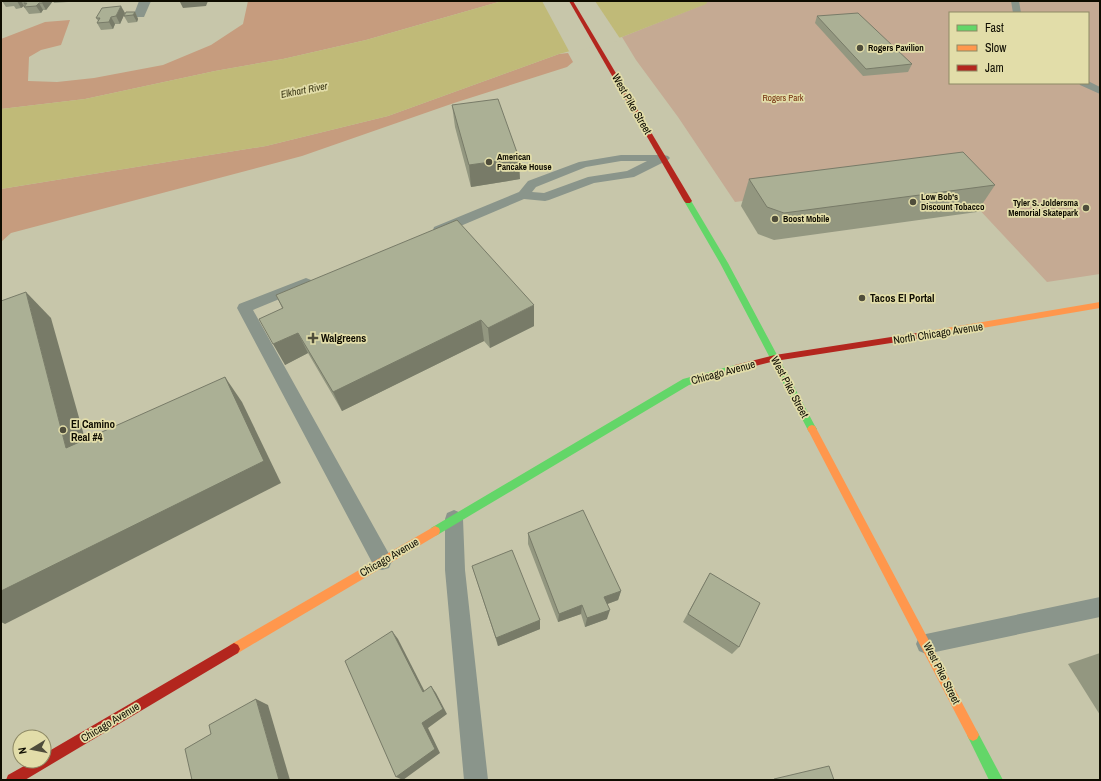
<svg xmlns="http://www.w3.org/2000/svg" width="1101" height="781" viewBox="0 0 1101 781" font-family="'Archivo Narrow',sans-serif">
	<rect width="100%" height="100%" fill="#c7c6aa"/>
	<path fill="#c5aa93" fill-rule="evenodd" d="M708,1H1100V274L1047,282L947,175L735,202L678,117L636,60L622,37L705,4ZM950,13H1088V83H950Z"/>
	<g fill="#c69c7e">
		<path d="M248,1H502L366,40L283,59L215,71L85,99L1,109V39L45,22L70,20L61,45L41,50L29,57L28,81L57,82L94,78L163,65L211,45L243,24Z"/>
		<path d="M568,53L573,62L567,67L454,103L302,156L11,233L1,242V189L266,146L388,116L559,54Z"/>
	</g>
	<path fill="#c0ba78" d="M502,1H708L706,4L622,37L559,54L388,116L266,146L1,189V109L85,99L215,71L283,59L366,40Z"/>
	<path fill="#c7c6aa" d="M542,1H595L621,40L570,53Z"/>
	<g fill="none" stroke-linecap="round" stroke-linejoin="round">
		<g fill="#8a958b" fill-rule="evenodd">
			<path d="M1011,1H1019L1021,13H1013Z"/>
			<path d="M1088,81L1100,87V94L1080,85L1079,83H1088Z"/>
			<path d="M621,155H664L668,156L670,158L668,160L634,177L594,183L549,200L545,201L524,199L444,233L439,234L434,233L433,230L434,227L519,192L528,181L579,162ZM621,161H647L627,171L588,177L544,193L532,192L536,187L586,167Z"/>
			<path d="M306,278L311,280L313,283L311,286L253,310L389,554L392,561L389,568L382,570L375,568L237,308L239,304Z"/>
			<path d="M454,510L461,513L463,519L465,570L488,780H464L445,570V519L447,513Z"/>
			<path d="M1100,597V617L926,654L919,651L916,644L919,637L926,634Z"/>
		</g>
		<path fill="#8a958b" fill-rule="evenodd" d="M139,1H151L144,17H136L134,14Z"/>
		<g fill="#63d668" fill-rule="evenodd">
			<path d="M686,199H690L728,263L815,426L817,429L815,432L812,433L809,432L720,263L684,201Z"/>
			<path d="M735,365L738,366L739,368L738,370L689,385L439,534L435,536L431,534L430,531L431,528L683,379Z"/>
			<path d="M973,729L977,731L1003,780H989L967,735L969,731Z"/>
		</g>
		<g fill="#ff974d" fill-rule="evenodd">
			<path d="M1100,302V308L917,339L913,336L917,333Z"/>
			<path d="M812,425L815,426L977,731L979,735L977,739L973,741L969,739L809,432L807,429L809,426Z"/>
			<path d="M435,526L439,528L440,531L439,534L238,653L234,655L230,653L228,649L230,645Z"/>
		</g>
		<g fill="#b3261e" fill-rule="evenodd">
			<path d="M569,1H573L692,201L690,203H686L684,201Z"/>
			<path d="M917,333L921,336L917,339L775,361L735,371L731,368L735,365L775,355Z"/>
			<path d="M234,643L238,645L240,649L238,653L25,780H6L8,775L33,761H44V754Z"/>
		</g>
	</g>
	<g fill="#939780">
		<path d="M2,1H53L46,10H43L41,13L29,14L24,7L25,6H24L21,8L16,9L14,6L6,7Z"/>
		<path d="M53,1H68V2L54,3Z"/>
		<path d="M135,12L138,19L137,22L128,23L124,16Z"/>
		<path d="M125,13L120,24H115L113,29L101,30L97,23L98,21L96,18Z"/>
		<path d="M817,16L912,64L908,72L863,76L815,23Z"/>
		<path d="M452,105L520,179L471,187L455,127Z"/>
		<path d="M749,179L995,185L977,212L774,240L758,234L741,206Z"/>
		<path d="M276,295L534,326L490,348L484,341L342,411L308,353L285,365L282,308Z"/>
		<path d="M528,533L621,591L618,600L607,604V619L585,627L581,614L558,622L528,544Z"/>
		<path d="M472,566L540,629L498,646Z"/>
		<path d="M710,573L739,647L732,654L683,622Z"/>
		<path d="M1100,653V715L1068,664Z"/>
	</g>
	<g fill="#787b68">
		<path d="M17,1H21L24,6L21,8Z"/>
		<path d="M43,1H53L46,10L42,3Z"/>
		<path d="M178,1H208L206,6L183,8L180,2H178Z"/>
		<path d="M39,3L43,10L41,13L36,6Z"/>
		<path d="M121,6L125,13L120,24L116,16Z"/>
		<path d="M135,12L138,19L137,22L133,15Z"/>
		<path d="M111,17L115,24L113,29L109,22Z"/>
		<path d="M519,158L520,179L471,187L469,165Z"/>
		<path d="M26,292L51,318L94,471L66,448Z"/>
		<path d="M534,305V326L490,348L488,328Z"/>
		<path d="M481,320L484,341L342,411L333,392Z"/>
		<path d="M298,333L308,353L285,365L273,344Z"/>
		<path d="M225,377L242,402L281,483L5,624L1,622V591Z"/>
		<path d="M621,591L618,600L602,606L604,597Z"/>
		<path d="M582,605L581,614L558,622L559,614Z"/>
		<path d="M610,610L607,619L585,627L587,618Z"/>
		<path d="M540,620V629L498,646L496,638Z"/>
		<path d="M392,631L398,639L428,698L423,692Z"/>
		<path d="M431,686L436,693L447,714L428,728L440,753L403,780L396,777Z"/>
		<path d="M256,699L268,705L290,780H279Z"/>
	</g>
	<g fill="#abb095" stroke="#787b68">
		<path d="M26,1H43L42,3H39L36,6L24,7L27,3L24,4Z"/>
		<path d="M121,6L116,16L111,17L109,22L97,23L100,18H96L102,8Z"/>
		<path d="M126,12H135L133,15L124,16Z"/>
		<path d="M858,13L912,64L866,69L817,16Z"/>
		<path d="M498,99L519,158L469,165L452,105Z"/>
		<path d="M963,152L995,185L784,213L767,207L749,179Z"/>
		<path d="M457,220L534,305L488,328L481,320L333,392L298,333L273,344L259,319L283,308L276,295Z"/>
		<path d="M26,292L66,448L225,377L264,461L1,591V301Z"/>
		<path d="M583,510L621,591L604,597L610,610L587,618L582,605L559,614L528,533Z"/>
		<path d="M512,550L540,620L496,638L472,566Z"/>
		<path d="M710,573L760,603L739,647L688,614Z"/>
		<path d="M392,631L423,692L431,686L443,709L422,723L435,749L396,777L345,661Z"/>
		<path d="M256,699L279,780H192L185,749L211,734L209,725Z"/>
		<path d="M829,766L834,780H774V779Z"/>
	</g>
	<g fill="#4f4d3b" stroke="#e2dda9" stroke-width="1.5">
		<circle cx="860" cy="48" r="4"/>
		<circle cx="489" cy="162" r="4"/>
		<circle cx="913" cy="202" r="4"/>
		<circle cx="1086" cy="208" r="4"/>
		<circle cx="775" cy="219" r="4"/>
		<circle cx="862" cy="298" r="4"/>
		<path d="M311 332h4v4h4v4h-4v4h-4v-4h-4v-4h4z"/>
		<circle cx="63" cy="430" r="4"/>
	</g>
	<g text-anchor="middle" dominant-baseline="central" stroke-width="3.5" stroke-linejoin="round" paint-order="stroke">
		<g font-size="9" font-weight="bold" fill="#0e0c00" stroke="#e2dda9" text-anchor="start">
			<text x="868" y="48">Rogers Pavilion</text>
			<text x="497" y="157">American<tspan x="497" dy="10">Pancake House</tspan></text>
			<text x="921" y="197">Low Bob's<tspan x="921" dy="10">Discount Tobacco</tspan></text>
			<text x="1078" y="203" text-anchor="end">Tyler S. Joldersma<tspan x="1078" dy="10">Memorial Skatepark</tspan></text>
			<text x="783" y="219">Boost Mobile</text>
		</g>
		<g font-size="9" fill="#76310e" stroke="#e2dda9">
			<text x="783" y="98">Rogers Park</text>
		</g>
		<g font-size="10" font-style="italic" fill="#393512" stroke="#e2dda9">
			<text transform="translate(304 90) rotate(-11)">Elkhart River</text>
		</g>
		<g font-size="11" fill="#0e0c00" stroke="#e2dda9">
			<text transform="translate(632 104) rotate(60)">West Pike Street</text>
			<text transform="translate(938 333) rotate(-9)">North Chicago Avenue</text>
			<text transform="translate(723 372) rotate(-15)">Chicago Avenue</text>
			<text transform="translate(790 387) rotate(62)">West Pike Street</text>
			<text transform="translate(389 557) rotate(-30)">Chicago Avenue</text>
			<text transform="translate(942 673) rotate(63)">West Pike Street</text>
			<text transform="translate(110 722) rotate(-31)">Chicago Avenue</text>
		</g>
		<g font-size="11" font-weight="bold" fill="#0e0c00" stroke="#e2dda9" text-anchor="start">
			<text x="870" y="298">Tacos El Portal</text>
			<text x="321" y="338">Walgreens</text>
			<text x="71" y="424">El Camino<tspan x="71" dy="13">Real #4</tspan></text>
		</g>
	</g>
	<rect width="1101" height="781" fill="none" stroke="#0e0c00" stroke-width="4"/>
	<rect x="949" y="12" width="140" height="72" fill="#e2dda9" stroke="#8d8965"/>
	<rect x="957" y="25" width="20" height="6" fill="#63d668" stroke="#8d8965"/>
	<text x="985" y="32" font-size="12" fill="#0e0c00">Fast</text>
	<rect x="957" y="45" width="20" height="6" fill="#ff974d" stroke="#8d8965"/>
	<text x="985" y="52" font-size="12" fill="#0e0c00">Slow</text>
	<rect x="957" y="65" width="20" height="6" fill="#b3261e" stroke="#8d8965"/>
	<text x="985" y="72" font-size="12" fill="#0e0c00">Jam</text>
	<g transform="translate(32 749) rotate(260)"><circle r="19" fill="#e2dda9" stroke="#8d8965"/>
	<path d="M0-3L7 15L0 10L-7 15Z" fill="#4f4d3b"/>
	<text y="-6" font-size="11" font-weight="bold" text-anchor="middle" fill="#0e0c00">N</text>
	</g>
</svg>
